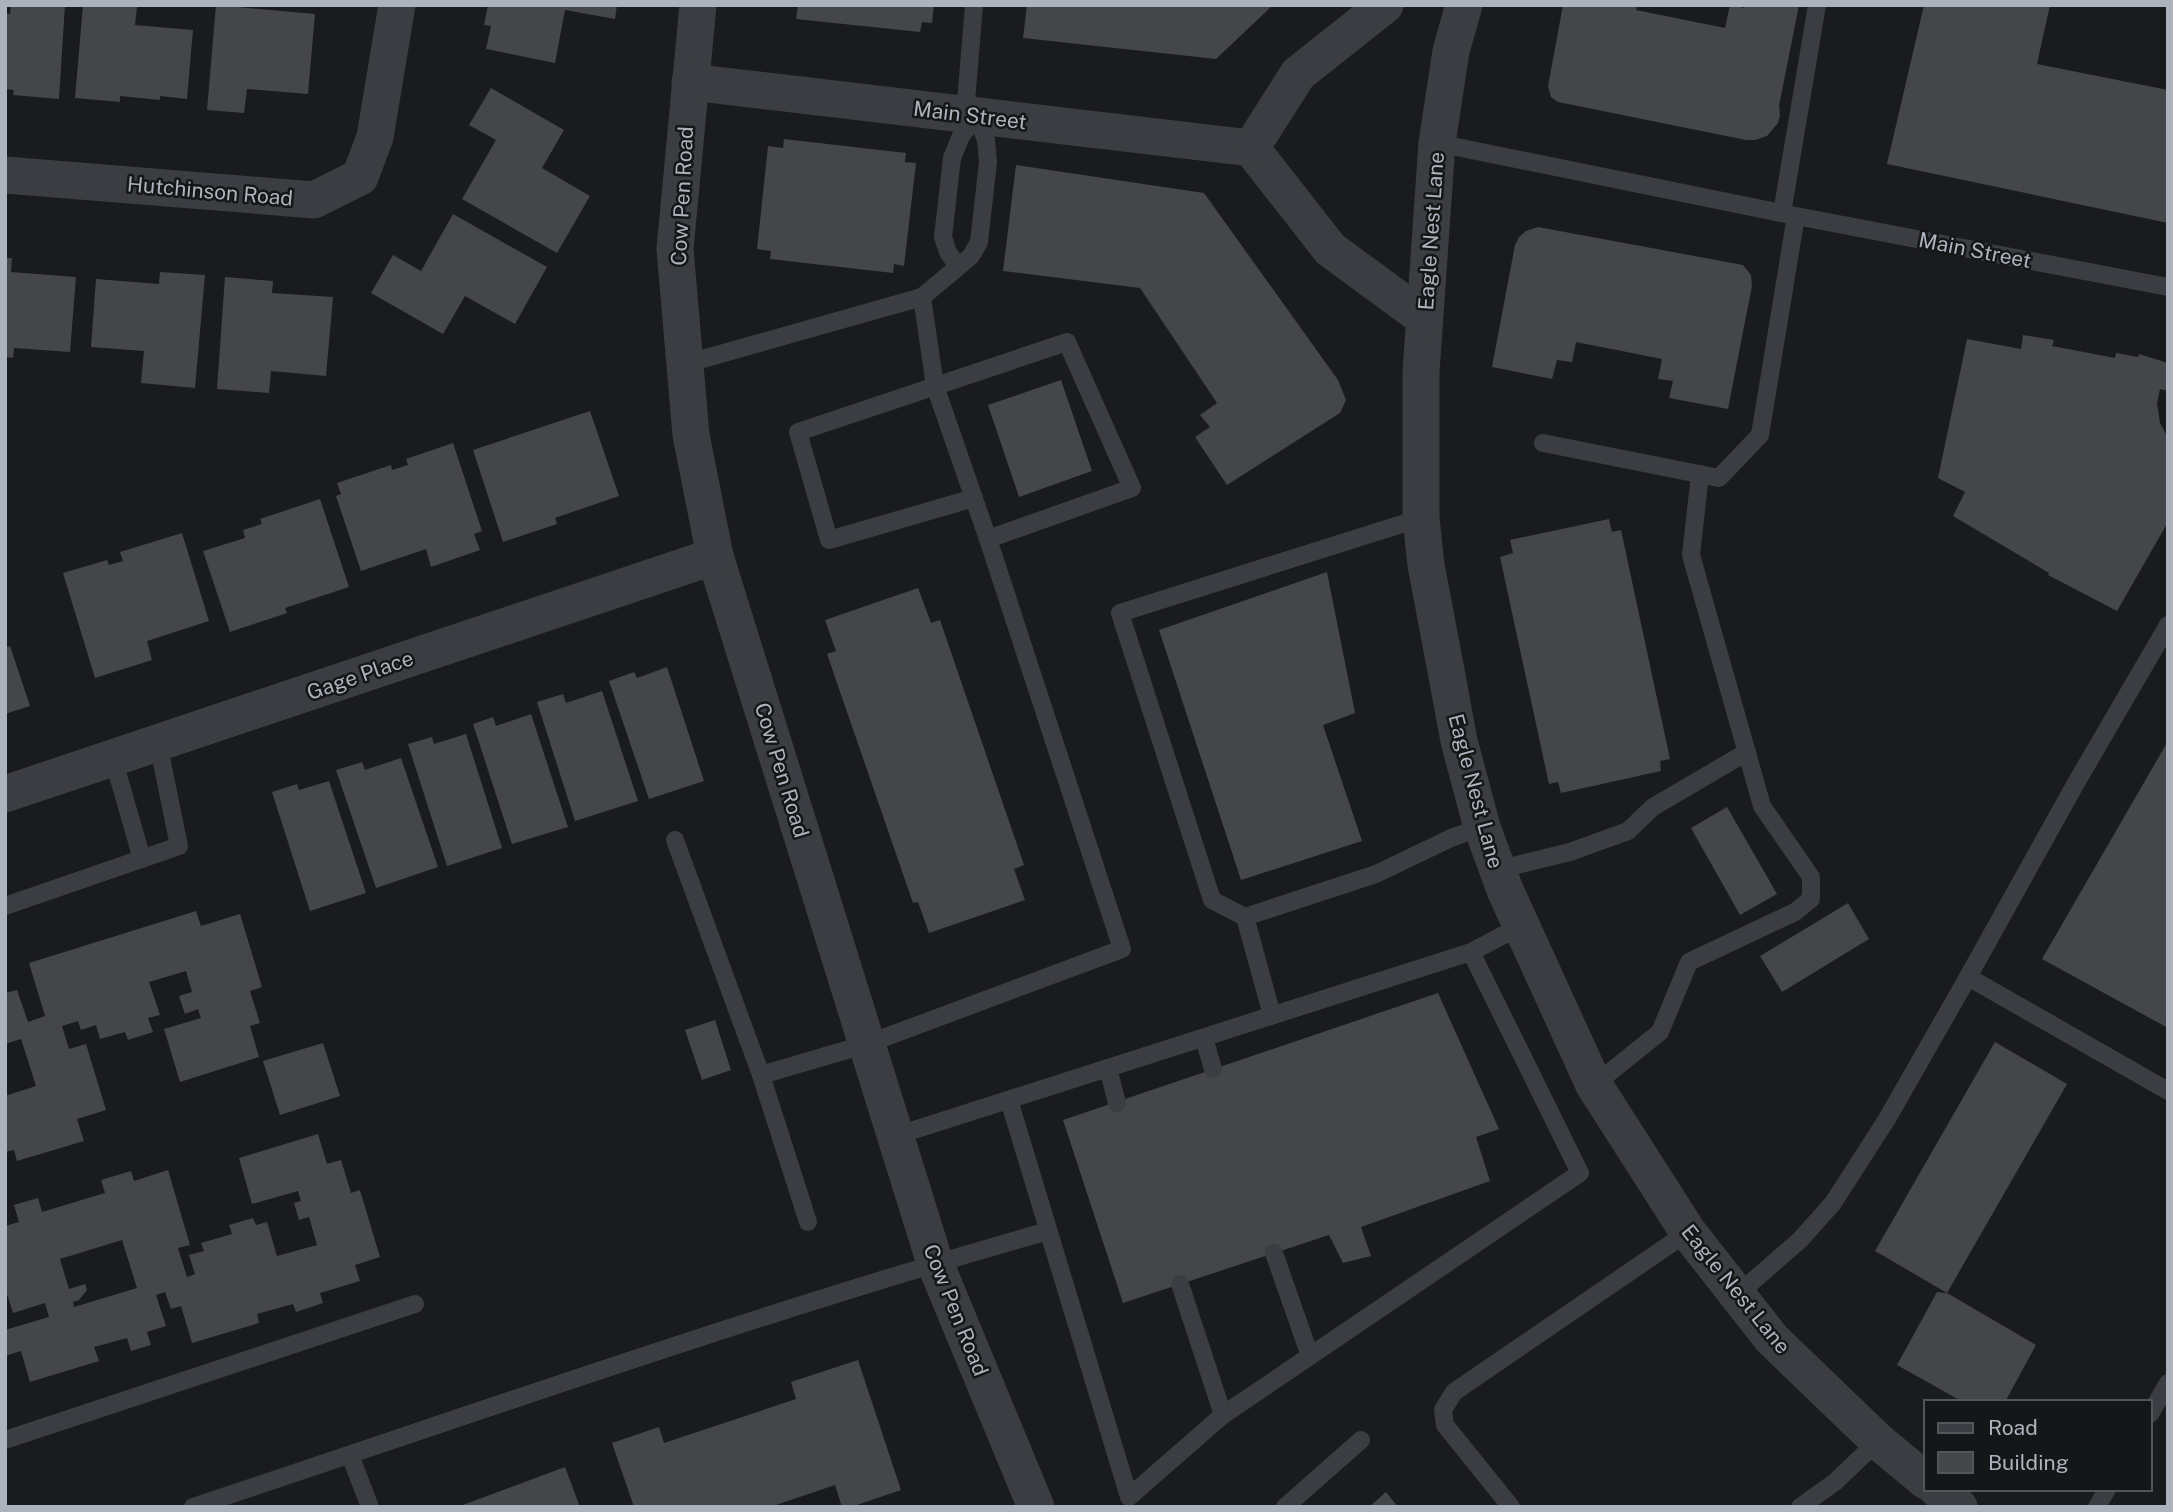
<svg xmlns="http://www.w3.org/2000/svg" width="2173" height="1512" viewBox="0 0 2173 1512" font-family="'Public Sans',sans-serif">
	<rect width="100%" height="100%" fill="#1a1b1d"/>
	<g fill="#44464a" fill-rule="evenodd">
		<path d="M11,5H65L59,99L13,95L14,90L5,89V13L10,14Z"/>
		<path d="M83,5L137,7L135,25L193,30L187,99L160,96V100L120,96V102L75,98Z"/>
		<path d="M216,5L315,14L308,94L247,89L244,113L207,110Z"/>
		<path d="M488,5H617L615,19L565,10L555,63L486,49L491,26L484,25Z"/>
		<path d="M798,5H934L932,23L922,22L920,32L796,19Z"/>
		<path d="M1027,5H1273L1216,59L1023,38Z"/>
		<path d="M1563,5H1637L1636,10L1725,28L1730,5L1744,8L1745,5H1799L1779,106L1780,115L1778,123L1767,136L1755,140H1746L1558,102L1551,97L1548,86Z"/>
		<path d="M1924,5H2050L2037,64L2168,90V223L1887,164Z"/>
		<path d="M491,88L564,130L542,168L590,196L557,253L462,199L496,140L469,125Z"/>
		<path d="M784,139L906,153L905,162L916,163L904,266L894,264L893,273L770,259L771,251L757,249L768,146L783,148Z"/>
		<path d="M1016,165L1204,193L1338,380L1346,400L1340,413L1227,485L1195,437L1210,427L1200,415L1217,403L1140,288L1003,271Z"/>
		<path d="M453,214L547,267L515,324L465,296L443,334L371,293L393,255L421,271Z"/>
		<path d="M1538,227L1743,265L1751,275L1752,286L1728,409L1669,398L1673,381L1658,379L1662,359L1576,342L1572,362L1557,360L1552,379L1492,367L1515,245L1519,237L1526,231Z"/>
		<path d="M5,258H12L11,272L76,277L70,352L14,348L13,358L5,357Z"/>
		<path d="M160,272L205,275L195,388L141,383L144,351L91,347L96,279L159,284Z"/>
		<path d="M225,277L273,281L272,293L333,297L326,376L271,371L269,393L217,389Z"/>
		<path d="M2023,335L2054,340L2052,346L2115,358L2116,353L2138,357L2139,354L2168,363V391L2160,389L2157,403L2160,423L2168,438V522L2117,611L2048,575L2049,573L1953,516L1965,492L1938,478L1967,339L2021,349Z"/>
		<path d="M1061,380L1092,471L1019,497L988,405Z"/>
		<path d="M590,411L619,496L555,518L557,524L503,542L473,450Z"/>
		<path d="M453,443L482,531L474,534L480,550L431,567L426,549L361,571L336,496L341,494L337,483L391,465L392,470L408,465L406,459Z"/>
		<path d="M320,499L349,587L285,608L287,613L230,632L203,551L245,538L243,530L262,524L260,519Z"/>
		<path d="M1609,519L1612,532L1621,530L1670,759L1660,761L1661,771L1561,793L1558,782L1549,784L1500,557L1513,553L1510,540Z"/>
		<path d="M182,533L209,621L147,641L152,660L95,678L63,573L107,560L109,565L123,561L120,552Z"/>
		<path d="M1327,572L1355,713L1323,725L1362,841L1241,880L1159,630Z"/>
		<path d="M918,588L931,623L940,620L1024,865L1014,869L1025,900L929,933L918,902L913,903L827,654L836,651L825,620Z"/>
		<path d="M10,646L30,706L5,714V648Z"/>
		<path d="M667,667L704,781L649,799L609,681L634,672L637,678Z"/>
		<path d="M602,691L638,801L575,821L537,702L563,694L566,703Z"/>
		<path d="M531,714L568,827L512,844L473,724L493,717L496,726Z"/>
		<path d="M466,734L502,848L447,866L408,744L432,737L434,744Z"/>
		<path d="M2168,741V1028L2042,959Z"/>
		<path d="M401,758L438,867L376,888L336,770L362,762L365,770Z"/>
		<path d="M329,781L366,893L310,911L272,792L297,784L299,790Z"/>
		<path d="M1727,807L1777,894L1740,915L1691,828Z"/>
		<path d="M1848,903L1869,939L1782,992L1760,956Z"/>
		<path d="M196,911L201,926L240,914L262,987L250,991L260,1023L250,1026L259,1057L180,1082L164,1029L201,1018L198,1009L185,1014L179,996L192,992L186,971L149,982L160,1015L148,1018L153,1032L128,1040L125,1032L100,1039L96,1025L81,1030L78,1021L62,1026L69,1049L86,1044L106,1110L77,1119L84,1141L17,1161L14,1150L5,1152V1096L36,1086L21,1039L5,1044V993L17,990L28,1022L45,1016L29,963Z"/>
		<path d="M1438,993L1499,1129L1476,1137L1490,1181L1361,1227L1371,1256L1343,1263L1329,1235L1123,1303L1063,1120Z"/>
		<path d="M715,1020L731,1070L702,1080L685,1030Z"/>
		<path d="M1995,1042L2067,1084L1947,1293L1875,1251Z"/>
		<path d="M323,1043L340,1096L280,1115L263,1061Z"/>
		<path d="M318,1134L327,1164L341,1160L351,1193L360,1190L380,1257L355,1265L360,1281L320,1293L323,1303L296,1312L293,1304L257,1314L259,1323L192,1343L181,1306L171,1309L165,1292L156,1295L166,1326L147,1332L151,1345L131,1351L127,1338L94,1347L99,1361L30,1382L21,1351L5,1356V1330L49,1317L45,1303L13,1313L5,1288V1226L19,1222L14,1205L38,1198L42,1212L105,1193L101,1180L131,1171L134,1181L168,1170L190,1245L178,1248L187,1277L195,1274L189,1255L204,1251L201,1243L232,1234L229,1225L253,1218L256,1225L267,1222L277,1256L317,1245L309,1217L299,1220L294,1203L301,1201L298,1191L252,1204L239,1158ZM122,1240L137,1288L74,1307L73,1302L79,1300L87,1290L85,1284L69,1289L60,1259Z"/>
		<path d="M1937,1292L1947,1293L2036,1345L2005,1402H1963L1897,1365Z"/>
		<path d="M858,1360L901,1490L851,1507H842L835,1485L770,1507H634L612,1443L659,1427L664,1443L796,1399L791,1382Z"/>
		<path d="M565,1467L580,1507H460V1506Z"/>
		<path d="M1386,1492L1398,1507H1369Z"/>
	</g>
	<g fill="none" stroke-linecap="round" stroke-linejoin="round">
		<g stroke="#3b3d42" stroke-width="18">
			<path d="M965,114L974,5"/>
			<path d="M977,116L986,140L988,162L979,242L971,256L958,267L948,252L943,237L952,158L961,136Z"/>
			<path d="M1437,143L1796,216L2168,287"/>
			<path d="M1782,213L1817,5"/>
			<path d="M922,297L935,386L988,539"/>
			<path d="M685,364L922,297L958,267"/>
			<path d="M1543,443L1719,478L1760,435L1796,216"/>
			<path d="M1421,518L1120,613L1212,900L1245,917L1376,874L1451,838L1482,827"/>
			<path d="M2168,625L2076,783L1968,977L2168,1091"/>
			<path d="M113,758L142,859"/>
			<path d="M675,840L761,1075L808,1222"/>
			<path d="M1497,870L1570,852L1628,831L1653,807L1747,752"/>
			<path d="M5,906L179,846L158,743"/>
			<path d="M1245,917L1272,1015"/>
			<path d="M1471,952L1521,926"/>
			<path d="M1204,1038L1213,1069"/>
			<path d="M1108,1068L1117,1103"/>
			<path d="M761,1075L867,1044L1122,949L988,539L1132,488L1067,342L798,432L829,540L974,498"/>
			<path d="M1594,1085L1660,1032L1689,962L1795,912L1811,899V877L1762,806L1691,555L1700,474"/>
			<path d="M895,1136L1471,952L1580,1173L1223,1415L1129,1497L1009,1100"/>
			<path d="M1274,1253L1310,1356"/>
			<path d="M1180,1284L1223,1415"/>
			<path d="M1738,1294L1800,1240L1833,1203L1887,1119L1968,977"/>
			<path d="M2150,1414L2168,1383"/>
			<path d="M5,1440L415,1304"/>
			<path d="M350,1455L370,1507"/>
			<path d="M193,1507C477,1413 760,1312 1048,1231"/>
			<path d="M1285,1507L1361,1440"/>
			<path d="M1511,1507L1445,1425L1443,1410L1454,1392L1688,1232"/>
			<path d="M1800,1507L1835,1482L1878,1441"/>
			<path d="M2097,1507L2107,1489"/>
		</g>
		<g stroke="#3b3d42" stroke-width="37">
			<path d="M698,5L675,249L691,435L715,556L935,1263L1036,1507"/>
			<path d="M1464,5L1451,51L1437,143L1421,372V518L1426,565L1447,676L1459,741L1482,827L1505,890L1594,1085L1688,1232L1772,1339L1878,1441L1926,1481"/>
			<path d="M690,82L1251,148L1330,249L1424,318"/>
			<path d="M1251,148L1298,74L1385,5"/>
			<path d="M5,175L314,200L360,177L375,137L397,5"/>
			<path d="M5,794L715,556"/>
			<path d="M1937,1489L1959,1507"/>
		</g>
	</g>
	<g text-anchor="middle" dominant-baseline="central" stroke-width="5" stroke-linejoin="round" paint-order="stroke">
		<g font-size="21" fill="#adb3bd" stroke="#151618">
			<text transform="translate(970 115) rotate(7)">Main Street</text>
			<text transform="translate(210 191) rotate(5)">Hutchinson Road</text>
			<text transform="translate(682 196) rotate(-87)">Cow Pen Road</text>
			<text transform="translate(1431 231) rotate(-86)">Eagle Nest Lane</text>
			<text transform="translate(1975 250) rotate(11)">Main Street</text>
			<text transform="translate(360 675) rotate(-19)">Gage Place</text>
			<text transform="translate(782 770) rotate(73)">Cow Pen Road</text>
			<text transform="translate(1476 791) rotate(75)">Eagle Nest Lane</text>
			<text transform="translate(1736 1289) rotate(51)">Eagle Nest Lane</text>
			<text transform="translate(956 1310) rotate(68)">Cow Pen Road</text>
		</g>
	</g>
	<rect width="2173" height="1512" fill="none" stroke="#adb3bd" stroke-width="14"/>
	<rect x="1924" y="1400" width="228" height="91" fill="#151618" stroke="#52555a" stroke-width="2"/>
	<rect x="1938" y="1423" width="35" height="10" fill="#3b3d42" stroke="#52555a" stroke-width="2"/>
	<text x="1988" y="1435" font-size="21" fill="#adb3bd">Road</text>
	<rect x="1938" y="1452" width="35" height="21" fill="#44464a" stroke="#52555a" stroke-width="2"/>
	<text x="1988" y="1470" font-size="21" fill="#adb3bd">Building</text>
</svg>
